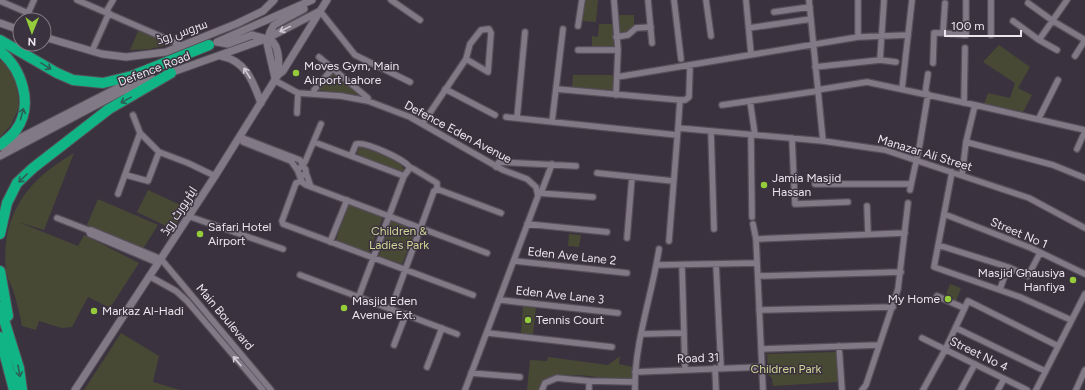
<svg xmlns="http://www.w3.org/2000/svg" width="1085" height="390" viewBox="0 0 1085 390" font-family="Figtree,Cairo,sans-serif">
  <rect width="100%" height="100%" fill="#3a323e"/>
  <path fill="#474934" d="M585 0H598L596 22 582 21Z
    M618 15H634V27L626 34H619Z
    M599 24H613L614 47H592V36L598 37Z
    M139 29 173 44 149 49 130 50Z
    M999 45 1030 67 1018 88 1032 95 1023 112 984 104 988 93 1010 98 1015 83 983 62Z
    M0 60 9 66 17 86 19 107 11 125 0 137Z
    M333 71 361 95 318 90Z
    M573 75H615L614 90 572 89Z
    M359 148C370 149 401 158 404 170L401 172 359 157 357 152Z
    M74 153 44 230 18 222 78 246 84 235 139 263 110 308 88 297 72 327 62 328 39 321 36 330 22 326C20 314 17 304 14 293 12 286 8 280 6 273 0 215 27 180 74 153Z
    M148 190 185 207 174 230 137 212Z
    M98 199 158 225 143 249 87 225Z
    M348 204 383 217 369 253 336 240Z
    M391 220 416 229 402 264 379 256Z
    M569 234 581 235 579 247 568 246Z
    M950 284 961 288 956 301 945 297Z
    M523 306 536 307 533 335 521 334Z
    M121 333 159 356 153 382 180 390H84Z
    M837 352 838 382 773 386 772 378 768 375 767 354Z
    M620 356 619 364 633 367 632 378 623 380C599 378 571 371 547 378L540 390H527L530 360 547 361 548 357 608 365Z"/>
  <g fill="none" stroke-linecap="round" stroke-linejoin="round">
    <g stroke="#564f59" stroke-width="8">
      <path id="street" d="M77 0 183 46
        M391 0 420 20
        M614 0 618 50 616 95
        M648 0 652 43
        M674 0 681 59
        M706 0 711 36
        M746 0 751 54
        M809 0 823 141
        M991 0V35
        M0 1 28 13
        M945 3 943 33 966 35V0
        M1028 3 1053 21 1085 40 1075 56
        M320 11 355 55 410 82
        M106 12 113 0
        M774 12 810 7
        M25 20 34 0
        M1013 21 1039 40 1067 0
        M578 26 582 0
        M749 28 811 19
        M616 37 628 35 636 28 651 27
        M858 37V0
        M1039 40 1057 50
        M578 50H618
        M92 51 109 13
        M319 57 368 98V101
        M880 60 896 62
        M933 63 934 33H943
        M815 67 880 60 884 0
        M617 77 858 37 908 35
        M274 80 298 93 341 96 368 101 410 117 503 170 527 179 536 187 538 196 465 390
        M445 89 495 115
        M556 89 680 100 678 128
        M902 89 912 0
        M817 90 867 82 975 105 966 142 962 175
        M314 94V90L333 68
        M925 94 928 74
        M680 100H685L689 97 690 65
        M750 101 755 135
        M964 103 965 48
        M722 105 818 91
        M975 105 1085 130
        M297 113 298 93
        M133 115 140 133 159 152 188 163 215 176
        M506 117 677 135
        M517 118 525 32
        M1039 118 1058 80
        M552 122 563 29
        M423 123 466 59 470 44 481 30 489 29 491 33 488 72 466 59
        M711 131 714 229
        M751 135 752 217
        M240 137 300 160 305 169
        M792 138 795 204 848 202
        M243 142 291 161 298 171
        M314 142 404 176
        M966 142 1053 165 1085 178
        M1077 149 1085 131
        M351 156 356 144C365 141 406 160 410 168H412L437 183V189L434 191 391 309
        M303 163 305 162 321 124
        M298 171a4 4 0 1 1 8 0a4 4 0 1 1-8 0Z
        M496 167 499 162 576 166
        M952 172 934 267 1020 297 1071 320
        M306 173 311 187
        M597 173 673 181
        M299 174 302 182 306 185 487 253
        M126 175 148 181 159 152
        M301 181 296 183 282 221 283 224 473 295
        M815 184H911
        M437 189 501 213
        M910 190 920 143 928 94
        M538 193 593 197
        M541 193 552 164
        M118 194 140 133
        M867 206 868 234
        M944 214 1031 248 1085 274
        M188 216 283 249
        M57 218 88 230H91L161 259 271 390
        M527 224 607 232
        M753 224 756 239 763 390
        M88 230 90 234 158 263
        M627 238 632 177
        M756 239 905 233
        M669 241 678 128 823 141 885 150 1029 198 1085 228
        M330 242 347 200
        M938 245 1008 267 1028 276 1040 253
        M515 261 627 273
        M716 264 721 368
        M657 265 757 263
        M682 265 685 369
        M300 275 457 334
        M149 276 176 291 187 301 263 390
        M758 276 901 272
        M1000 289 1008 267
        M359 296 404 176 410 168
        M937 296 964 308
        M500 300 618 313
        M759 310 893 307
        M956 328 1045 371
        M488 333 612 347
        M642 334 683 333
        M922 338 1027 390
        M394 345 406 314
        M839 346 842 390
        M761 349 879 345
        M427 367 442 328
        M715 368 716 390
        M635 372 762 367
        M471 373 520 377
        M542 390 545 383 557 378 589 381 635 382
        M589 390V381
        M635 390C634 343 652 296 659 249
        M862 390 866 385 898 289 908 203
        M923 390 945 350 968 301 1058 346
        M961 390 975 364
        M998 390 1004 379
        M1036 390 1085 294
        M1076 390 1085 370"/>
    </g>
    <g stroke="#564f59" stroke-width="9">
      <path id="secondary" d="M0 23 20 30
        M44 37 102 54 126 57 166 52 236 24 263 11 274 0
        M217 42 312 0
        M221 56C246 61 253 81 261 103
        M167 74 268 38 320 11
        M278 75 283 71 327 0
        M275 78 267 43 270 32 274 25 304 9
        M2 147 137 78
        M0 156 121 92 153 79
        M75 390 215 176 278 75C279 64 280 47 271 40L252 35 228 44 217 42"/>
    </g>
    <g stroke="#564f59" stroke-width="12">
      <path id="highway" d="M0 40 57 73 73 80 103 83 132 76 209 45
        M0 51C22 69 34 105 16 130 12 136 6 140 0 145
        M0 234 7 203 17 183 33 168 109 109 171 73
        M0 271 8 316
        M0 307 19 368 22 390
        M0 337 14 390"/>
    </g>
    <use href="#street" stroke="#827987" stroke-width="5.5"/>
    <use href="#secondary" stroke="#827987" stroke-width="7"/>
    <use href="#highway" stroke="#11b484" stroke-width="10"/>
  </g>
  <defs><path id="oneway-shaft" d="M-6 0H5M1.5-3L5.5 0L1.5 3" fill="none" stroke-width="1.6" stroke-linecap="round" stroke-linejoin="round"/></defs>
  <g stroke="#d1cbd4">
    <use href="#oneway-shaft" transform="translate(285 29) rotate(154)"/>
    <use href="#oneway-shaft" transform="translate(247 73) rotate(-122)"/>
    <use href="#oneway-shaft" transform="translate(237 361) rotate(-131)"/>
  </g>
  <g stroke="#2c6056">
    <use href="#oneway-shaft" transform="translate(46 66) rotate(32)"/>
    <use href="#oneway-shaft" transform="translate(126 100) rotate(151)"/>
    <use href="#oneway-shaft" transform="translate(22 114) rotate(-75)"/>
    <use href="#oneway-shaft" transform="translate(23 178) rotate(135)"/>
    <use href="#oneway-shaft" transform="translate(19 371) rotate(80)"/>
  </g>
  <g fill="#95cc3b" stroke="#3a323e" stroke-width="1.5">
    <circle cx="296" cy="73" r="4"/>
    <circle cx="764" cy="185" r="4"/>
    <circle cx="200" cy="234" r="4"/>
    <circle cx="1073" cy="280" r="4"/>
    <circle cx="948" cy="299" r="4"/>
    <circle cx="344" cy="308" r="4"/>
    <circle cx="94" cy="311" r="4"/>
    <circle cx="528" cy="320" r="4"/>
  </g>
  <g text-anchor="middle" stroke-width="3" stroke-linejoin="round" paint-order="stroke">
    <g font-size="12" fill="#ebe6ee" stroke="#3a323e">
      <text transform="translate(182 32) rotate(-19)" y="4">سروس روڈ</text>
      <text transform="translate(154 69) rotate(-21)" y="4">Defence Road</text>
      <text transform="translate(458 132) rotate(28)" y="4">Defence Eden Avenue</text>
      <text transform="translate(925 153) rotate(17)" y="4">Manazar Ali Street</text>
      <text transform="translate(179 211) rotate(-57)" y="4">ایئرپورٹ روڈ</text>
      <text transform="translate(1019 233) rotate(23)" y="4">Street No 1</text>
      <text transform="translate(572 256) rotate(6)" y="4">Eden Ave Lane 2</text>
      <text transform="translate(560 295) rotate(6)" y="4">Eden Ave Lane 3</text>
      <text transform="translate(225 317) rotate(50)" y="4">Main Boulevard</text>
      <text transform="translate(979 354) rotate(26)" y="4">Street No 4</text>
      <text transform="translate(698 358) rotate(-2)" y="4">Road 31</text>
    </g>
    <g font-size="12" fill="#ebe6ee" stroke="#3a323e" text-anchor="start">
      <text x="304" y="70">Moves Gym, Main<tspan x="304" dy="14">Airport Lahore</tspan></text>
      <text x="772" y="182">Jamia Masjid<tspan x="772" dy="14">Hassan</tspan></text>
      <text x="208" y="231">Safari Hotel<tspan x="208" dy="14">Airport</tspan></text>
      <text x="1065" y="277" text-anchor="end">Masjid Ghausiya<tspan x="1065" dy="14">Hanfiya</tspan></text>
      <text x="940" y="303" text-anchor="end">My Home</text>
      <text x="352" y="305">Masjid Eden<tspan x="352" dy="14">Avenue Ext.</tspan></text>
      <text x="102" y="315">Markaz Al-Hadi</text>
      <text x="536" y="324">Tennis Court</text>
    </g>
    <g font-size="12" fill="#d1d596" stroke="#3a323e">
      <text x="399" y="235">Children &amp;<tspan x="399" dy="14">Ladies Park</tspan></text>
      <text x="786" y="373">Children Park</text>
    </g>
  </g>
  <g transform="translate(32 32) rotate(181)"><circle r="19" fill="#3a323e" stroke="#817a84"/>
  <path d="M0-3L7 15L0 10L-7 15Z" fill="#95cc3b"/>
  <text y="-6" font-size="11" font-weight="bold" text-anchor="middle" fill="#ebe6ee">N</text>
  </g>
  <path d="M945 30v6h76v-6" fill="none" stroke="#ebe6ee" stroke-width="2"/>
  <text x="951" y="30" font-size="12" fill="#ebe6ee" stroke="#3a323e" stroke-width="3" paint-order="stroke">100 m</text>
</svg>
